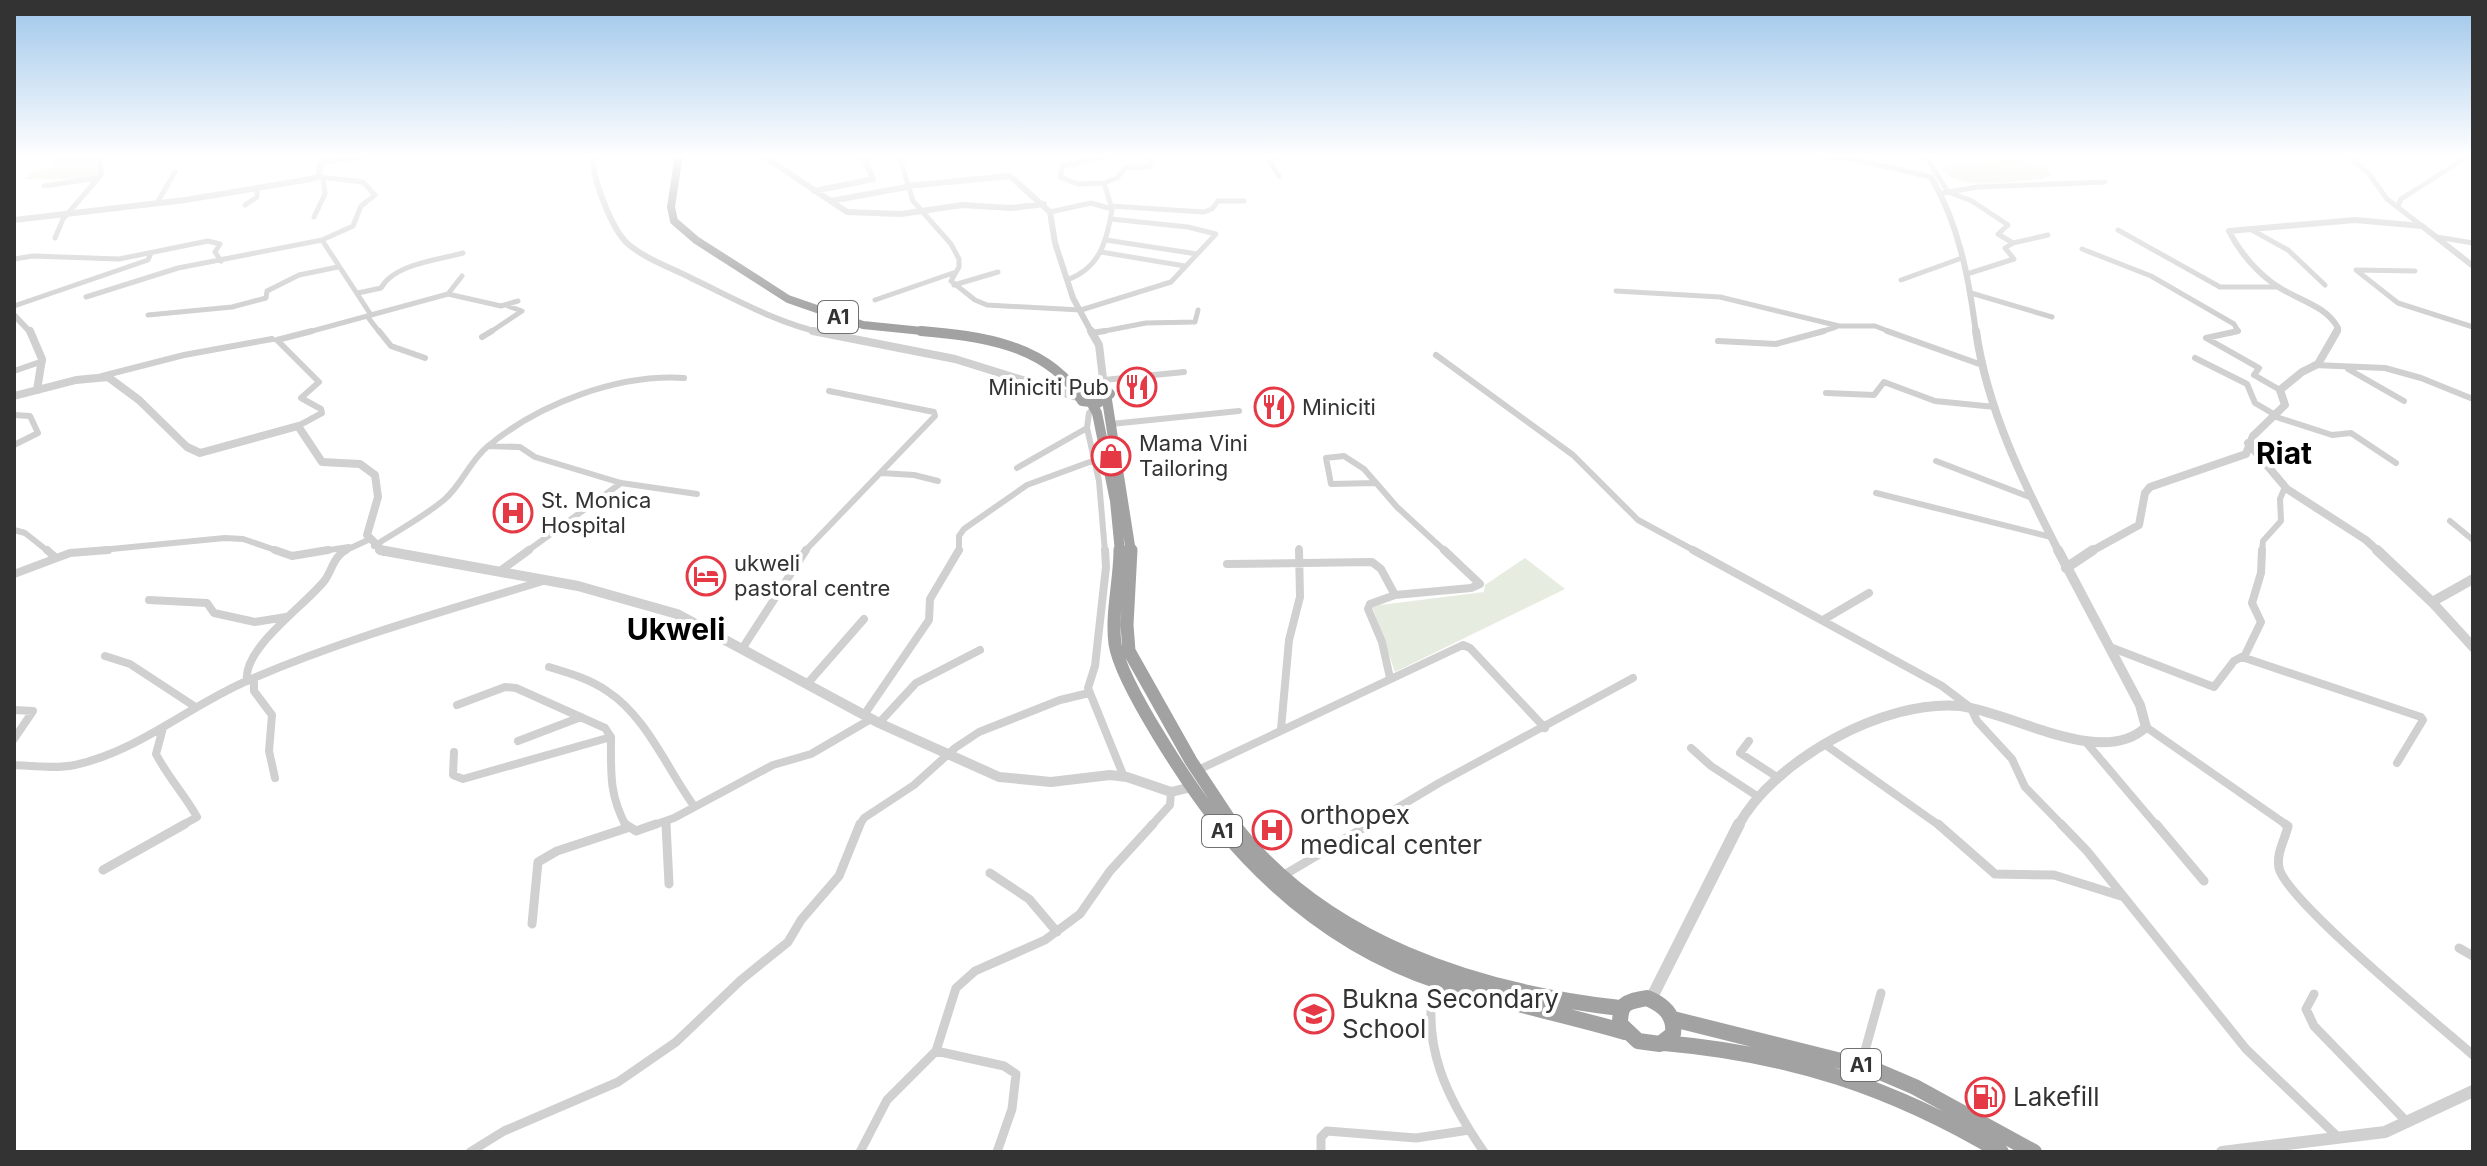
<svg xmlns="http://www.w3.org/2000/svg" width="2487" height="1166" viewBox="0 0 2487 1166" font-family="Inter,sans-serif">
  <rect width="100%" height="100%" fill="#fff"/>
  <path fill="#e6ecdf" d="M54 155H96L99 177C73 181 50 179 24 179L33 172 54 167Z
    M2016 160 2044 166 2052 175 2042 179C2012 180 1965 192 1942 171V164Z
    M1525 558 1565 589 1395 672 1372 606 1484 592 1485 585Z"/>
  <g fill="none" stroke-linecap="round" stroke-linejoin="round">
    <path stroke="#d0d0d0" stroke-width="5" d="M899 155 913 201 951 244 959 259V267L951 281 975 300 987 305 1081 310 1171 282 1216 234 1188 227 1111 219
      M1114 155 1063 166 1060 177 1078 184 1104 183 1111 206 1204 212 1212 209 1218 201H1244
      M1277 155 1270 162 1279 176
      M1688 155H1729
      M1803 155 1853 159 1931 177
      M1925 155 1948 192 1972 201 2008 225 1998 234 2013 243
      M2348 155 2370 175 2387 199 2422 226
      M318 177 363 182 375 195 361 206 353 226 322 240 371 315
      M1104 183 1117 178 1126 167H1149L1153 155
      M44 186 98 178
      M1942 193 1978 187 2105 182
      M157 203 175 172
      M245 205 257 197V187
      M2398 206 2401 199 2470 155
      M1050 212 1091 203 1112 209C1107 241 1100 268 1067 280
      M314 217 325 194 323 177
      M2250 229 2288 250 2325 285
      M2118 230 2220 287H2279
      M2437 237 2473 243
      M55 238 63 219 101 175 100 157
      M1106 240 1197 254
      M2082 249 2151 276 2234 324 2238 331 2231 333
      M1101 252 1185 266
      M14 259 33 256 119 259 208 241 220 244 215 252 221 261
      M2415 271 2356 270 2398 303 2473 327
      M1967 274 2014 259 2005 248 2013 243 2048 235
      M1901 280 1962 258
      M954 285 998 272
      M1616 291 1720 297 1839 326H1875L1893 333
      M358 293 381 288C394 264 438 260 463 253
      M1971 293 2052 317
      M448 294 501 306 518 301
      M86 297 178 268 322 240
      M875 300 953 273
      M14 306 148 260 151 253
      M148 315 232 307 266 298 267 291 299 275 338 267
      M367 316 380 333
      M305 333 448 294 462 276
      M489 333 522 311 508 306
      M1094 333 1146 323 1195 322 1198 310
      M1817 333 1836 327"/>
    <path stroke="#d0d0d0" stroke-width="6" d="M379 331 391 346 425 358
      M1887 331 1982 365
      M2238 331 2206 338 2259 368 2254 375 2280 390
      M1091 333 1105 331
      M482 337 492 331
      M1718 341 1776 344 1824 331
      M1436 355 1573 455 1638 520 1697 552
      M2195 358 2247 384 2255 403 2277 416
      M2314 365 2385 368 2421 378 2473 399
      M2348 369 2404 401
      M14 371 43 361
      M102 376 184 355 272 339
      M1104 380 1184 372
      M1826 393 1874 395 1884 382 1935 401 1995 407
      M1096 408 1089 413 1087 428 1099 481 1105 552
      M14 415 30 416 38 433 14 445
      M2276 417 2332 435 2351 433 2396 463
      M1111 424 1239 411
      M298 426 322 413 321 409 301 398 319 382 277 340 312 331
      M488 446 520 447 535 457 621 483 697 494
      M1936 461 2032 498
      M1017 468 1087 428
      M881 473 914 475 938 481
      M1375 483 1331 484 1326 458 1344 456 1364 469 1397 507 1446 552
      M1876 493 2051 537
      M2450 521 2473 540
      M14 530 25 533 49 552
      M374 546C397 531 424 517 445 499 462 484 470 461 487 447 538 404 617 374 684 378
      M1299 548V552
      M80 552 225 538 243 539 281 552
      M316 552 349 547
      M342 552 368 540
      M526 552 621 483
      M804 552 935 416 934 412 829 391
      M959 552V536L964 529 1027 485 1095 460
      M2262 552 2263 541 2281 521 2280 499 2285 487"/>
    <path stroke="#d0d0d0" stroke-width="8" d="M47 550 55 557
      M275 550 292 556 328 550
      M1105 550 1106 567 1095 666 1088 688 1124 777
      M1693 550 1942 686 1971 708 1977 721 2012 759 2025 787 2063 826
      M1227 564 1372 562 1381 569 1395 595
      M500 571 529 550
      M14 574 70 553 108 550
      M149 600 207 603 214 613 255 622 286 617
      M1823 620 1869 593
      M2110 647 2214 687 2234 661 2245 655 2261 622 2252 603 2261 573 2262 550
      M742 649 806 550
      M105 656 130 664 194 706
      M2242 657 2421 717 2423 720 2397 763
      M549 667C569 673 590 679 607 691 647 717 667 769 694 806
      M1390 678 1382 642 1368 609 1370 604 1395 595 1471 588 1480 584 1444 550
      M254 679V691L272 715 269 751 275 778
      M247 681C242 648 307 604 325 580 332 570 334 556 346 550
      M808 683 864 619
      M457 705 505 687 516 688 605 728 611 737
      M14 710 33 711 14 739
      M864 715 929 620 930 599 959 550
      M879 723 916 683 980 650
      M2146 727 2288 826
      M163 728 156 754C168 777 184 794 197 817L181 826
      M1281 729 1289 640 1300 597 1299 550
      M518 741 581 717
      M1749 741 1740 753 1777 777
      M2085 741 2157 826
      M1827 746 1940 826
      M1691 748 1711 766 1757 796
      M454 752 453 775 463 779 611 737C611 773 609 794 626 826
      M14 765C34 766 55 769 75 765 139 751 190 705 249 680 344 639 445 611 543 581
      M1198 770 1463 645 1470 648 1545 728
      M666 821V826
      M651 826 674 818 773 765 811 754 871 719
      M859 826 864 818 914 785 955 748 979 732 1060 700 1089 693
      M1151 826 1170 805 1171 792
      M1367 826 1439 783 1633 678"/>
    <path stroke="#d0d0d0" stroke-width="9" d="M625 824 636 831 656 824
      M666 824 669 884
      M1938 824 1995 874 2054 875 2121 896
      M2061 824 2087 851 2246 1049 2339 1138
      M2156 824 2204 881
      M2285 824 2288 826C2285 840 2276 853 2279 868 2286 900 2440 1026 2473 1055
      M103 870 185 824
      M990 873 1029 899 1057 932
      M1284 875 1370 824
      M532 924 538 862 557 851 627 828
      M2459 948 2473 956
      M1435 980C1420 1045 1448 1100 1484 1152
      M2314 994 2306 1009 2314 1026 2407 1122
      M936 1051 1004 1066 1016 1074 1012 1109 997 1152
      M1861 1065 1881 993
      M470 1152 504 1131 618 1082 676 1042 741 980 788 942 801 920 839 876 860 824
      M860 1152 887 1100 936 1051 956 988 975 971 1045 940 1080 914 1110 871 1153 824
      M1321 1152V1137L1327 1131 1416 1138 1469 1130"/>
    <path stroke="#d0d0d0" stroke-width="6" d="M593 155C591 176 612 230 628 244 647 260 672 268 693 279 735 299 777 323 823 333
      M762 155 847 212 901 214 962 205 1011 208 1044 204
      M1931 177C1959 224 1969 279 1976 333
      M907 186 1010 176 1050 212 1055 243 1073 298 1092 333
      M814 191 873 179 863 155
      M830 201 907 187
      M14 220 185 200 305 180 318 177 321 162 371 155
      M14 315 31 333
      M2335 333 2338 328C2326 306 2301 301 2280 288 2259 275 2240 253 2229 231L2355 220 2422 226 2473 266"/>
    <path stroke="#d0d0d0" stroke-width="8" d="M30 331 42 359 37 390
      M813 331 955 359 1077 397
      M1091 331 1099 345 1104 387
      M1976 331C1987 409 2023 482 2059 552
      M14 396 76 380 108 377 139 400 187 447 200 453 298 426 322 462 360 464 375 475 378 497 367 535 384 552
      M2248 443 2287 489 2366 540 2379 552
      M2090 552 2139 525 2145 493 2150 487 2246 454 2253 436 2285 405 2280 390 2302 372 2318 364 2337 331"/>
    <path stroke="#d0d0d0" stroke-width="10" d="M380 550 578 586 677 614 879 723 999 777 1051 782 1110 775 1127 777 1171 792 1192 787
      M2377 550 2432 602 2473 647
      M2066 568 2093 550
      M2432 602 2473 579
      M1738 826C1774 760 1884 699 1960 706 2012 712 2102 769 2146 727L2140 705 2058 550"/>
    <path stroke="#d0d0d0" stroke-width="12" d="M1651 999 1739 824
      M2222 1152 2385 1132 2473 1091"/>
    <path stroke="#a2a2a2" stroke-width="8" d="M679 155 671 207 674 221 696 240 788 299 863 325 942 333"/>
    <path stroke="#a2a2a2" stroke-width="10" d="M921 331C980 336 1049 344 1082 401L1098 403 1110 394C1101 383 1089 385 1078 393
      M1107 400 1131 552
      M1092 404 1097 413 1115 501 1120 552"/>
    <path stroke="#a2a2a2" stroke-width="13" d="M1120 550C1120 581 1111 613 1115 644 1121 684 1193 792 1221 826
      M1131 550 1127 625 1129 651 1191 761 1234 826"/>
    <path stroke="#a2a2a2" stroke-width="16" d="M1219 824C1278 896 1352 953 1441 982 1501 1002 1564 1014 1625 1032
      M1232 824C1323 943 1477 992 1620 1008
      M1647 998C1664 1005 1675 1015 1673 1034L1660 1044 1638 1041 1620 1024C1620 1002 1627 1002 1647 998Z
      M1673 1019 1873 1069 1915 1087 2034 1152
      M1664 1043C1790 1054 1892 1087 2001 1152"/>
  </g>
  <linearGradient id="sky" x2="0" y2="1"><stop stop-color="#9ec6ea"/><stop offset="0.49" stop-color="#fff"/><stop offset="1" stop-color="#fff" stop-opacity="0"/></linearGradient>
  <rect width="2487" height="318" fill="url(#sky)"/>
  <defs>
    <g id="restaurant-ring" transform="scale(2)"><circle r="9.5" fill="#fff" stroke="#e63946" stroke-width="1.5"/><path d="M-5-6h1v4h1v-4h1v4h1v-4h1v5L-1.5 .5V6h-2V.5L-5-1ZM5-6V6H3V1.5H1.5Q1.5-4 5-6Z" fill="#e63946"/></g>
    <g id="shop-ring" transform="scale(2)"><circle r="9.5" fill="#fff" stroke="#e63946" stroke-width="1.5"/><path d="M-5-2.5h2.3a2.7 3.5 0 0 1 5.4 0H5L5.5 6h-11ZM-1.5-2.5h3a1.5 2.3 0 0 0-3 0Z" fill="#e63946"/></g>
    <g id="hospital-ring" transform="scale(2)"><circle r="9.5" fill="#fff" stroke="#e63946" stroke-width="1.5"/><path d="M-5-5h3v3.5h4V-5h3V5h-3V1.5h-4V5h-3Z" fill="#e63946"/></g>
    <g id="hotel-ring" transform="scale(2)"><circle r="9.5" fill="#fff" stroke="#e63946" stroke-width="1.5"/><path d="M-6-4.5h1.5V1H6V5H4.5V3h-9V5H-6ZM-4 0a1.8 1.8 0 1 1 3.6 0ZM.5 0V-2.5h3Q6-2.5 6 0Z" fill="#e63946"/></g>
    <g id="school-ring" transform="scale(2)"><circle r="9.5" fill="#fff" stroke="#e63946" stroke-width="1.5"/><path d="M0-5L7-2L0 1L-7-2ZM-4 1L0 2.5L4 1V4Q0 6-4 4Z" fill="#e63946"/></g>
    <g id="fuel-ring" transform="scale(2)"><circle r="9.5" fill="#fff" stroke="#e63946" stroke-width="1.5"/><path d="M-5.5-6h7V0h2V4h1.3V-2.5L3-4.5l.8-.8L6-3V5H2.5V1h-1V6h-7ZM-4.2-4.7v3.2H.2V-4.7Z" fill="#e63946"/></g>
  </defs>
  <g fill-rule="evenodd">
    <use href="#restaurant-ring" x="1137" y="387"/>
    <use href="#restaurant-ring" x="1274" y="407"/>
    <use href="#shop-ring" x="1111" y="456"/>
    <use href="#hospital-ring" x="513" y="513"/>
    <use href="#hotel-ring" x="706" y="576"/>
    <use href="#hospital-ring" x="1272" y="830"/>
    <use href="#school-ring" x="1314" y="1014"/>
    <use href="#fuel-ring" x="1985" y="1097"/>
  </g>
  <g text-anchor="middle" stroke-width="8" stroke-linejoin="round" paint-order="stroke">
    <g fill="#fff" stroke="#707070" stroke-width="2">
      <rect x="818" y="301" width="40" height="32" rx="6"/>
      <rect x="1202" y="815" width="40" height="32" rx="6"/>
      <rect x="1841" y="1049" width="40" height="32" rx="6"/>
    </g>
    <g font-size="20" font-weight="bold" fill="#333">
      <text x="838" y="324">A1</text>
      <text x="1222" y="838">A1</text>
      <text x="1861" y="1072">A1</text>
    </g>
    <g font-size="22" fill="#333" stroke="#fff" text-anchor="start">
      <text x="1109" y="395" text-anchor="end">Miniciti Pub</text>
      <text x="1302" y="415">Miniciti</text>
      <text x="1139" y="451">Mama Vini<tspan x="1139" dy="25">Tailoring</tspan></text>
      <text x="541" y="508">St. Monica<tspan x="541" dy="25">Hospital</tspan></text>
      <text x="734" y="571">ukweli<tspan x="734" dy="25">pastoral centre</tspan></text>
    </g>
    <g font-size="26" fill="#333" stroke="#fff" text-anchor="start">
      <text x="1300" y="824">orthopex<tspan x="1300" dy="30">medical center</tspan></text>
      <text x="1342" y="1008">Bukna Secondary<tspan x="1342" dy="30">School</tspan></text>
      <text x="2013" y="1106">Lakefill</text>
    </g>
    <g font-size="30" font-weight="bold" fill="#000" stroke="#fff">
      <text x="2284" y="464">Riat</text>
      <text x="676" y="640">Ukweli</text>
    </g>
  </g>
  <rect width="2487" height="1166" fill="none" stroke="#333333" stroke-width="32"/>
</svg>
